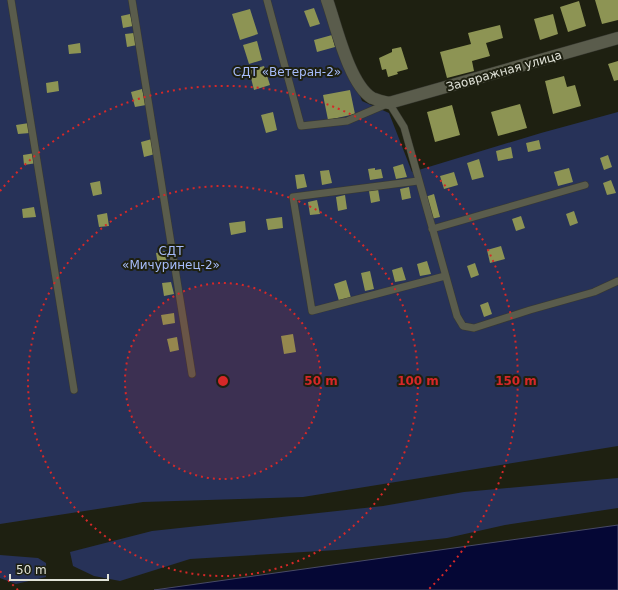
<svg xmlns="http://www.w3.org/2000/svg" width="618" height="590" viewBox="0 0 618 590" font-family="'DejaVu Sans',sans-serif">
  <rect width="100%" height="100%" fill="#1e2011"/>
  <path fill="#273258" d="M0 0H325L362 101 389 113 412 172 541 133 618 112V446L303 497 143 502 0 524Z
    M618 478V508L505 525 447 538 337 550 190 559 120 581 94 576 73 566 70 552 152 531 383 506 464 492Z
    M0 555 38 558 46 563V577L16 584 0 578Z"/>
  <path fill="#050735" stroke="#474966" d="M618 525V590H154Z"/>
  <path fill="#8d9454" d="M595 0H618V20L602 24Z
    M579 1 586 26 568 32 560 7Z
    M314 8 320 24 310 27 304 11Z
    M250 9 258 34 240 40 232 14Z
    M130 14 133 26 123 28 121 16Z
    M553 14 558 34 540 40 534 19Z
    M500 25 503 38 486 43 490 56 472 61 474 71 447 78 440 52 471 44 468 33Z
    M134 33 137 45 127 47 125 34Z
    M332 35 335 47 317 52 314 40Z
    M257 41 262 60 249 64 243 45Z
    M80 43 81 53 69 54 68 45Z
    M401 47 408 69 397 72 398 74 388 77 386 69 382 70 379 58 392 52V49Z
    M618 61V80L614 81 608 64Z
    M264 66 270 85 254 90 249 70Z
    M564 76 567 87 575 85 581 106 553 114 545 81Z
    M58 81 59 91 47 93 46 83Z
    M142 89 146 105 135 107 131 92Z
    M350 90 355 114 328 120 323 95Z
    M520 104 527 128 498 136 491 112Z
    M452 105 460 135 435 142 427 112Z
    M273 112 277 130 266 133 261 115Z
    M29 123 30 133 18 134 16 125Z
    M152 139 155 154 144 157 141 142Z
    M539 140 541 149 528 152 526 143Z
    M511 147 513 158 498 161 496 151Z
    M35 153 37 163 24 165 23 155Z
    M608 155 612 167 604 170 600 158Z
    M479 159 484 177 472 180 467 163Z
    M403 164 407 177 396 179 393 167Z
    M375 168V170L381 169 383 178 370 180 368 169Z
    M569 168 573 182 558 186 554 172Z
    M329 170 332 183 322 185 320 171Z
    M454 172 458 185 444 189 440 176Z
    M304 174 307 187 297 189 295 175Z
    M611 180 616 193 607 195 603 183Z
    M100 181 102 194 93 196 90 183Z
    M409 187 411 198 402 200 400 189Z
    M378 189 380 201 371 203 369 191Z
    M434 194 440 217 431 219 425 197Z
    M345 195 347 209 338 211 336 197Z
    M317 200 320 214 310 215 308 202Z
    M34 207 36 217 23 218 22 209Z
    M574 211 578 223 570 226 566 214Z
    M107 213 109 226 99 227 97 215Z
    M521 216 525 228 516 231 512 219Z
    M282 217 283 228 268 230 266 219Z
    M245 221 246 232 231 235 229 223Z
    M501 246 505 259 490 263 487 250Z
    M165 251 167 264 158 265 156 253Z
    M427 261 431 274 420 276 417 264Z
    M475 263 479 275 471 278 467 266Z
    M402 267 406 280 395 282 392 270Z
    M370 271 374 289 365 291 361 273Z
    M346 280 351 298 339 301 334 284Z
    M171 282 174 294 164 296 162 283Z
    M488 302 492 314 484 317 480 305Z
    M174 313 175 323 163 325 161 315Z
    M293 334 296 352 284 354 281 336Z
    M177 337 179 350 170 352 167 339Z"/>
  <g fill="none" stroke-linecap="round" stroke-linejoin="round">
    <g stroke="#383931" stroke-width="8">
      <path id="lane" d="M11 0 74 390
        M132 0 192 374
        M267 0 301 126 347 121 389 103 404 127 457 316 463 326 474 328 530 310 594 292 618 281
        M418 181 293 197 312 311 445 276
        M432 229 585 185"/>
    </g>
    <g stroke="#383931" stroke-width="13">
      <path id="street" d="M327 0C336 25 349 84 372 98 377 100 384 102 389 103L618 38"/>
    </g>
    <use href="#lane" stroke="#5a5c4c" stroke-width="7"/>
    <use href="#street" stroke="#5a5c4c" stroke-width="12"/>
  </g>
  <circle cx="223" cy="381" r="98" fill="#d62828" fill-opacity=".12"/>
  <g fill="none" stroke="#d62828" stroke-width="2" stroke-dasharray="2 4">
    <circle cx="223" cy="381" r="98"/>
    <circle cx="223" cy="381" r="195"/>
    <path d="M18 590A293 293 0 0 1 0 571M0 191A293 293 0 1 1 428 590"/>
  </g>
  <g text-anchor="middle" stroke-width="4" stroke-linejoin="round" paint-order="stroke">
    <g font-size="12" fill="#e1e3d9" stroke="#1e2011">
      <text transform="translate(504 71) rotate(-16)" y="4">Заовражная улица</text>
    </g>
    <g font-size="12" fill="#a7bcfb" stroke="#1e2011">
      <text x="287" y="76">СДТ «Ветеран-2»</text>
      <text x="171" y="255">СДТ<tspan x="171" dy="14">«Мичуринец-2»</tspan></text>
    </g>
  </g>
  <circle cx="223" cy="381" r="6" fill="#d62828" stroke="#1e2011" stroke-width="2"/>
  <g font-size="12" text-anchor="middle" font-weight="bold" fill="#d62828" stroke="#1e2011" stroke-width="4" stroke-linejoin="round" paint-order="stroke">
    <text x="321" y="385">50 m</text>
    <text x="418" y="385">100 m</text>
    <text x="516" y="385">150 m</text>
  </g>
  <path d="M10 574v6h98v-6" fill="none" stroke="#e1e3d9" stroke-width="2"/>
  <text x="16" y="574" font-size="12" fill="#e1e3d9" stroke="#1e2011" stroke-width="3" paint-order="stroke">50 m</text>
</svg>
